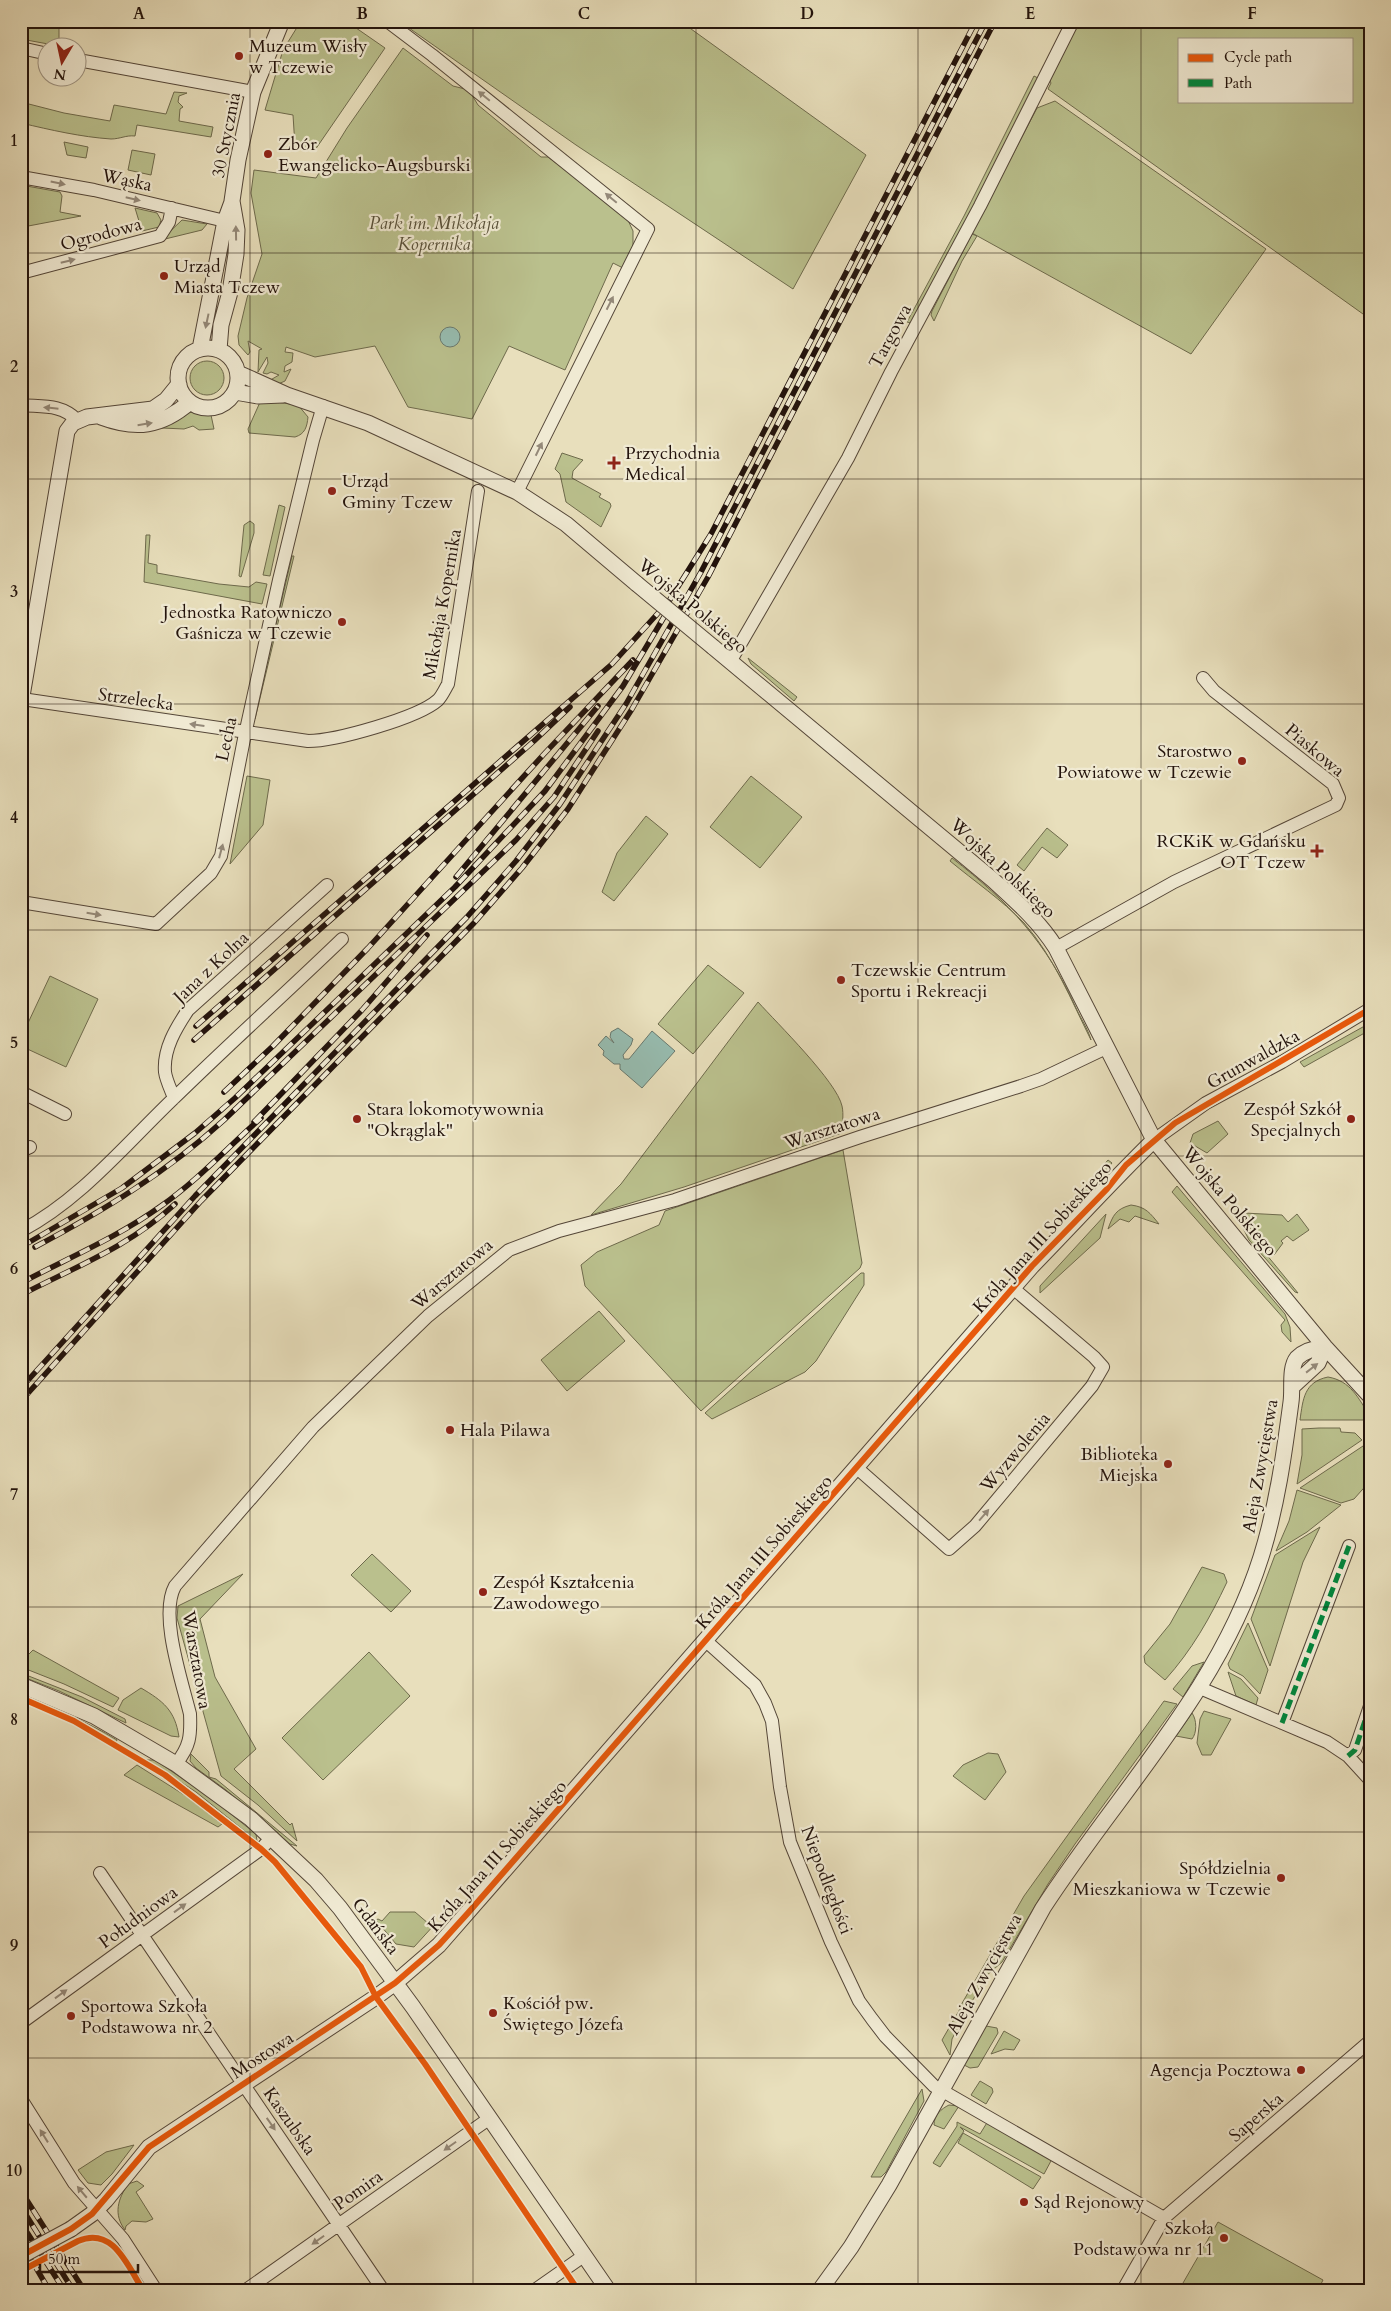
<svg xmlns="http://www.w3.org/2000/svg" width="1391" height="2311" viewBox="0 0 1391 2311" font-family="Cardo,serif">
  <rect width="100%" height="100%" fill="#e8dfbc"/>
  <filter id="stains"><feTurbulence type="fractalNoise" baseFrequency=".004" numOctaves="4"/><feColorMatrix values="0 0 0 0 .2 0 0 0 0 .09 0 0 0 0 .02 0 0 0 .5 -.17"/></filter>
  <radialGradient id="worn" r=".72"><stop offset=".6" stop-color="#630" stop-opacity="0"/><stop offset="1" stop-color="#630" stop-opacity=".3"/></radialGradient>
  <path fill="#bac08d" stroke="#6e6a4c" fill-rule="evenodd" d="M21 21H59V46L21 39Z
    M301 21H346L385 48 315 150 295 146 293 115 265 110 283 50Z
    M399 21H680L866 155 793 289 576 145Z
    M1079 21H1370V319L1048 89 1051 83 1049 79ZM1180 39H1352V101H1180Z
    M403 48 453 86 469 90 478 105 541 157H548L626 216 633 231V246L623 268 613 263 565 370 509 346 472 419 408 407 375 346 315 357 286 347 285 352 293 353 292 362 285 366 284 372 291 369 285 381 276 385 267 382 279 375 271 372 267 374 263 373 268 363 267 357 258 372 259 350 262 349 248 341 250 352 248 355 239 345 238 336 247 298 262 254 251 193 254 170 316 178 347 128Z
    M1034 76 1038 78 958 236 911 323 907 322 964 216Z
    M174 92 187 93 179 96 178 102 183 107 180 109 179 121 213 127 211 137 137 125 135 136C126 135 120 139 111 139 81 137 51 130 21 123V102L64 113 110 121 114 105 166 114Z
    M1055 101 1266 249 1191 354 972 233 1037 108Z
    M64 142 88 147 86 158 67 155Z
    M132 150 155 154 151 175 128 170Z
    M21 185 60 192 62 196 60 212 81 216 23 227 21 217Z
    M135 208 157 213 161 220 159 227 142 231Z
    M182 220 207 224 202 230 161 240Z
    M972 234 977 236 962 261 934 321 931 315 932 311Z
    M190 378a17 17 0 1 1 34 0a17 17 0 1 1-34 0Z
    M261 400 298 405 308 417C307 427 305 434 295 437L249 433 248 429Z
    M193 412 211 415 214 429 199 430 193 426 184 429 162 428 185 413Z
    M562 453 583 460 573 471 572 478 601 494 599 497 610 503 611 506 601 527 566 502 560 474 555 469Z
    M279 505 285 507 270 576 263 575Z
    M250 521 254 524V533L241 577 239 576 244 525Z
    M146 535H150L148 563 157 565V573L219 584 249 587 256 582 267 584 262 604 144 582Z
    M292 556H294L255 719H254Z
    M748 658 797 697 794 701 751 664Z
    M247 776 270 780 263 825 230 864Z
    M751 776 802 817 760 868 710 827Z
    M646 816 668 834 614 901 602 892 617 853Z
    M1047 828 1068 845 1057 858 1042 847 1024 871 1017 865Z
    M952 858C1009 902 1047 943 1076 1008 1081 1019 1088 1029 1091 1040 1071 1000 1054 957 1024 923 1002 900 974 881 950 861Z
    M708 965 744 993 693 1054 658 1024Z
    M50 976 98 999 66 1067 21 1046V1038Z
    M758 1002C777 1023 837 1082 842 1106 844 1114 842 1125 842 1133L684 1187 591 1215 621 1184Z
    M1370 1023V1030L1361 1035 1304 1067 1300 1062Z
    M1218 1121 1228 1134 1207 1153 1190 1143 1193 1134Z
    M843 1150 862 1263 860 1268 701 1411 585 1286 581 1265 597 1252 659 1225 665 1211Z
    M1108 1160 1112 1163 1069 1212 1066 1209Z
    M1177 1186 1285 1314 1290 1327 1291 1342 1282 1332 1281 1325 1285 1320 1172 1192Z
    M1131 1205C1146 1207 1150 1213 1159 1224L1135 1216 1129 1222 1120 1219 1108 1229C1113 1215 1116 1209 1131 1205Z
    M1244 1213 1282 1215 1288 1222 1297 1214 1309 1230 1293 1241 1287 1236 1281 1241 1283 1243 1274 1255C1266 1246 1242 1224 1244 1213Z
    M1106 1214 1100 1238 1040 1293V1286Z
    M1242 1226H1243L1298 1293 1295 1292 1249 1240Z
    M861 1273H864V1285L816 1361 805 1372 712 1419 705 1413Z
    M599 1311 625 1341 567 1391 541 1360Z
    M1328 1377C1351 1381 1358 1398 1370 1416V1420H1300C1303 1399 1304 1382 1328 1377Z
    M1319 1428H1340L1341 1432 1355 1433 1362 1440 1297 1484 1302 1455V1429Z
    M1366 1444 1370 1448V1481L1354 1499 1341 1503 1300 1488Z
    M1297 1490 1341 1505 1307 1532 1276 1551 1289 1521Z
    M1320 1527 1303 1562 1270 1666 1251 1619 1275 1555Z
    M372 1554 411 1591 391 1612 351 1575Z
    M1202 1567 1224 1574 1227 1582C1210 1618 1192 1650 1165 1680L1145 1663 1144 1656 1170 1624Z
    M243 1574 200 1619 215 1677 256 1749 234 1769 290 1825 292 1823 297 1841 258 1805 221 1776 177 1618 178 1606Z
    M1248 1623 1268 1670 1260 1694 1243 1676 1230 1669 1228 1664Z
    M33 1650 119 1698 113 1707 64 1684 21 1667V1662Z
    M369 1652 410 1696 323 1780 282 1738Z
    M1204 1662 1183 1697 1173 1689 1192 1666Z
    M1228 1672 1241 1679 1258 1698 1256 1705 1236 1696Z
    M21 1673 82 1697 125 1719 126 1723 59 1691 21 1676Z
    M141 1688C163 1701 175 1710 179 1737L171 1736 118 1710 123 1700Z
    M21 1694C54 1708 86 1721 117 1740L116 1742 91 1728 26 1699Z
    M1164 1701 1177 1704 1075 1844 1048 1884 1002 1962 986 1976 968 2009 961 2005 1024 1896Z
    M1204 1711 1231 1719 1211 1755H1202L1197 1743 1200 1719Z
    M1192 1713C1197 1720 1197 1733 1192 1739L1176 1736Z
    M988 1753 998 1754 1006 1772 985 1800 953 1776 963 1765Z
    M191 1754 209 1772V1777L216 1779 297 1846 290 1844 226 1790 196 1768 190 1761Z
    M147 1760H155L208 1796 256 1834 257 1841 196 1792Z
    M137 1765 186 1796 222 1824 218 1827 124 1775Z
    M390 1912H415L429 1924 432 1921 435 1924 414 1947 396 1944 376 1920 378 1919 382 1921Z
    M960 2009 966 2012 952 2039 950 2055 942 2040Z
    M986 2026 997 2028 998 2033 978 2067 970 2068 964 2065Z
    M1004 2031 1020 2040 1014 2050 1005 2049 991 2054Z
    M980 2081 992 2088 993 2092 986 2104 971 2095Z
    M922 2089 924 2101 886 2172 881 2177H871Z
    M949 2105 959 2106 944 2129 934 2125C934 2115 941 2109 949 2105Z
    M988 2121 1052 2159 1044 2174 960 2127 964 2131 940 2167 933 2163 957 2126V2122L980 2134Z
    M963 2133 1041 2177 1033 2189 958 2143Z
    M134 2145 112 2174 101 2185 88 2183 78 2170 106 2152Z
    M137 2181 144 2186 136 2192 153 2219 146 2222 132 2221 126 2226 125 2230C113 2214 118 2199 128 2184Z
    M1218 2222 1323 2280 1318 2290H1179Z"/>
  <path fill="#97bdb1" stroke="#69796f" d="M440 337a10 10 0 1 1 20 0a10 10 0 1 1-20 0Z
    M618 1028 633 1039 631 1045 623 1055 624 1059H629L652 1031 675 1051 642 1088 620 1069V1064H614L603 1055 604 1051 598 1045 606 1036 614 1043 610 1037 611 1032Z"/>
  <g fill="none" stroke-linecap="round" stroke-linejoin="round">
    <g stroke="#544638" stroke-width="14">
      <path id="minor" d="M387 21 432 55 648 229 517 492
        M21 48 48 54
        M78 60 253 92
        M21 177 94 190 225 221
        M21 273 160 236 169 222 172 208
        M21 405C43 407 61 404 77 420
        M730 662 848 458 891 372 980 206 1073 21
        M22 699 308 741C335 741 418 718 438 700 442 696 445 689 448 684L478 491
        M21 902 156 924 211 873 221 856 244 739 279 580 313 440 323 406
        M1056 948 1174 882 1336 805 1339 798 1333 784 1214 691 1203 678
        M21 1092 65 1114
        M174 1098C171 1090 166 1080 165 1072 163 1049 176 1028 188 1010L327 885
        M1154 1140 1206 1103 1282 1062 1370 1009
        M21 1151 30 1147
        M21 1231C80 1200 125 1145 173 1099 228 1045 286 993 342 939
        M857 1468 949 1549 975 1526 1092 1386 1103 1367 1094 1357 1014 1289
        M706 1641 755 1685 765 1703 772 1721 780 1787 790 1842 831 1942 859 2001 872 2019 885 2036 934 2086 1164 2218
        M1200 1688 1327 1742 1348 1756 1370 1780
        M1282 1723 1349 1546
        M1348 1756 1355 1750 1370 1706
        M176 1764C190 1746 191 1736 190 1714 182 1681 159 1615 175 1586L313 1427 428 1316 509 1250 559 1231 675 1200 860 1137 1021 1086 1041 1079 1106 1048
        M100 1873 383 2290
        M21 2023 261 1849 272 1837
        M21 2099 74 2183 123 2239 156 2290
        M246 2290 490 2118
        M535 2290 585 2255
        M1123 2290 1164 2218 1370 2041"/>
    </g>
    <g stroke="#544638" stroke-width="17">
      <path id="tertiary" d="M178 378a30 30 0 1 1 60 0a30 30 0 1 1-60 0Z
        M200 349 225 221 232 202
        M219 350 221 325 230 292 236 254 237 230 232 201 238 160 253 92 282 21
        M238 373 287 395 368 423 517 492 566 524 637 584
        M235 392 258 396 283 395
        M101 417C136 430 161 427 190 402
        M713 647 993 880C1016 901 1039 921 1056 948L1154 1140 1325 1347 1370 1396
        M21 702 67 431 73 423 87 417 153 409 166 400 179 384
        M1293 1386 1318 1363 1325 1347
        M21 1685 94 1716 176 1764 251 1819 316 1880 340 1908 413 2007 608 2290
        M71 2229 92 2214 106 2200 149 2147 376 1997 395 1983 439 1945 1032 1266C1073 1224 1112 1181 1154 1140
        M820 2290 851 2247 889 2185 1043 1908C1118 1792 1219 1691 1261 1557 1277 1506 1284 1455 1291 1402 1293 1389 1289 1368 1297 1358 1305 1350 1315 1348 1325 1347"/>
    </g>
    <use href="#minor" stroke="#f0ead3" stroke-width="12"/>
    <use href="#tertiary" stroke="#f0ead3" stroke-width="15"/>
    <g stroke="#23130c" stroke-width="5.5">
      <path id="rail" d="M456 877 598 706
        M196 1026 612 664 669 601 711 534 976 21
        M194 1040 534 741 570 707
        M224 1092 273 1046 368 948 544 754 633 660
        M254 1122 362 1010 427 935
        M21 1247 122 1188 195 1133 235 1098 455 887 545 791 623 686 667 612
        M35 1247C103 1211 167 1172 224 1120L516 840 554 797 598 731
        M21 1283C68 1258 118 1237 161 1206 198 1180 227 1148 261 1118
        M21 1295C75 1267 130 1246 175 1204
        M21 1388 195 1196 467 917 516 861 560 804 626 704 701 572 986 21
        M21 1401 201 1201 474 923 522 868 568 809 632 709 708 577 995 21
        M21 2191 84 2290
        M21 2207 73 2290
        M21 2223 64 2290
        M21 2242 49 2290"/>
    </g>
    <use href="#rail" stroke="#f0ead3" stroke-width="4" stroke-dasharray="11" stroke-linecap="butt"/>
    <g stroke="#544638" stroke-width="17" stroke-linecap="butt">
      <path id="tertiary-bridge" d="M637 584 713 647
        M21 2256 71 2229"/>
    </g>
    <use href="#tertiary-bridge" stroke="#f0ead3" stroke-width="15"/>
    <path stroke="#00873e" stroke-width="5" stroke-dasharray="10 5" stroke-linecap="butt" d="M1282 1723 1349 1546
      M1348 1756 1355 1750 1370 1706"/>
    <g stroke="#f0ead3" stroke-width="9">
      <path id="cycleway" d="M21 1698 74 1721 165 1775 261 1849 275 1862 361 1967 376 1997 425 2064 578 2290
        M21 2256 71 2229 92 2214 149 2147 395 1983 439 1945 468 1913 1032 1266 1107 1189 1126 1165 1175 1123 1370 1009
        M21 2271 78 2241C113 2226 127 2265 143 2290"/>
    </g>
    <use href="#cycleway" stroke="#e8590c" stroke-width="6"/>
  </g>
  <defs><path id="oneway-solid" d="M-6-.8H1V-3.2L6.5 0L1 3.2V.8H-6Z" transform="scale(1.25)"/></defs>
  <g fill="#948979">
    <use href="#oneway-solid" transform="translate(484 96) rotate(-141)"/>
    <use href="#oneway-solid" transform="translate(58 183) rotate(12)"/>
    <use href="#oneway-solid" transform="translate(611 198) rotate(-140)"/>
    <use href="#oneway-solid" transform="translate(133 199) rotate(13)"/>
    <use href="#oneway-solid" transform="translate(236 233) rotate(-91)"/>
    <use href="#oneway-solid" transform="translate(68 261) rotate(-14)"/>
    <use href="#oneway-solid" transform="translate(610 303) rotate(-63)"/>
    <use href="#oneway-solid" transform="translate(207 321) rotate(102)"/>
    <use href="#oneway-solid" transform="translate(51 408) rotate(-174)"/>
    <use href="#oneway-solid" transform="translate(145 424) rotate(-9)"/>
    <use href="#oneway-solid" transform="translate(539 449) rotate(-64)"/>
    <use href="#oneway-solid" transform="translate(197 725) rotate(-172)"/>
    <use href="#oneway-solid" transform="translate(221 851) rotate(-75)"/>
    <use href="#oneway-solid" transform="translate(94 914) rotate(9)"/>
    <use href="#oneway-solid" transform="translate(1312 1368) rotate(-38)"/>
    <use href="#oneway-solid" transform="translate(984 1515) rotate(-49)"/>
    <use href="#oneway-solid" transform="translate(180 1908) rotate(-36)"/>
    <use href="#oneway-solid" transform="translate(61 1994) rotate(-36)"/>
    <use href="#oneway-solid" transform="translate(271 2124) rotate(55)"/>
    <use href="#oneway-solid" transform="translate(44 2136) rotate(-122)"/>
    <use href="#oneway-solid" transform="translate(450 2146) rotate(145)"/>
    <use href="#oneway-solid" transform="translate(82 2192) rotate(-130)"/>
    <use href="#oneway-solid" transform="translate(318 2240) rotate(145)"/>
  </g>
  <path fill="none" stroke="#23130c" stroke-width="1" stroke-opacity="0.55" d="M250 21V2290M473 21V2290M696 21V2290M918 21V2290M1141 21V2290M21 253H1370M21 479H1370M21 704H1370M21 930H1370M21 1156H1370M21 1381H1370M21 1607H1370M21 1832H1370M21 2058H1370"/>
  <g fill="#8f2418" stroke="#f0ead3" stroke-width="2">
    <circle cx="239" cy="56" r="5"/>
    <circle cx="268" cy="154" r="5"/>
    <circle cx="164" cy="276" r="5"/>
    <path d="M611.5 455.5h5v5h5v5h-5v5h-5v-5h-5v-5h5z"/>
    <circle cx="332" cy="491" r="5"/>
    <circle cx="342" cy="622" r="5"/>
    <circle cx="1242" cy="761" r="5"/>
    <path d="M1314.5 843.5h5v5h5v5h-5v5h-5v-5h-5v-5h5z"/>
    <circle cx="841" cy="980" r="5"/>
    <circle cx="357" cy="1119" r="5"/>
    <circle cx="1351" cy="1119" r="5"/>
    <circle cx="450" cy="1430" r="5"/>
    <circle cx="1168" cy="1464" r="5"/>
    <circle cx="483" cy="1592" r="5"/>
    <circle cx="1281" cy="1878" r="5"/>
    <circle cx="493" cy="2013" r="5"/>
    <circle cx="71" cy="2016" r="5"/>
    <circle cx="1301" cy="2070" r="5"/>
    <circle cx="1024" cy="2202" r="5"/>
    <circle cx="1224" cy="2238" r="5"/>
  </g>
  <g text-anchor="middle" stroke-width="4.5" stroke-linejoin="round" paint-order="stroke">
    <g font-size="18" fill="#23130c" stroke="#f0ead3" text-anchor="start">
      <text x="249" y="52">Muzeum Wisły<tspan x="249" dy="21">w Tczewie</tspan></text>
      <text x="278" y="150">Zbór<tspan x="278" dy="21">Ewangelicko-Augsburski</tspan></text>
      <text x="174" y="272">Urząd<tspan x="174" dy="21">Miasta Tczew</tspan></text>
      <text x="625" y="459">Przychodnia<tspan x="625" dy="21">Medical</tspan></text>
      <text x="342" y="487">Urząd<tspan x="342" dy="21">Gminy Tczew</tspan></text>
      <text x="332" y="618" text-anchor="end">Jednostka Ratowniczo<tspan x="332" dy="21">Gaśnicza w Tczewie</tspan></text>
      <text x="1232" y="757" text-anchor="end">Starostwo<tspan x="1232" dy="21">Powiatowe w Tczewie</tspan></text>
      <text x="1306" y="847" text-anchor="end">RCKiK w Gdańsku<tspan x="1306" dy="21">OT Tczew</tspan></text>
      <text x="851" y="976">Tczewskie Centrum<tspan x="851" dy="21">Sportu i Rekreacji</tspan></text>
      <text x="367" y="1115">Stara lokomotywownia<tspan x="367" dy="21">"Okrąglak"</tspan></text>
      <text x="1341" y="1115" text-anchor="end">Zespół Szkół<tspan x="1341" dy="21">Specjalnych</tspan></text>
      <text x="460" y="1436">Hala Pilawa</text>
      <text x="1158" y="1460" text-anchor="end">Biblioteka<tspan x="1158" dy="21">Miejska</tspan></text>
      <text x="493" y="1588">Zespół Kształcenia<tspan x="493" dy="21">Zawodowego</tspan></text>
      <text x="1271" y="1874" text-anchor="end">Spółdzielnia<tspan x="1271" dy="21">Mieszkaniowa w Tczewie</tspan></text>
      <text x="503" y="2009">Kościół pw.<tspan x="503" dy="21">Świętego Józefa</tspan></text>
      <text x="81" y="2012">Sportowa Szkoła<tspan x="81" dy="21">Podstawowa nr 2</tspan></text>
      <text x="1291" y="2076" text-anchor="end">Agencja Pocztowa</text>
      <text x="1034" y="2208">Sąd Rejonowy</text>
      <text x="1214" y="2234" text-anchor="end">Szkoła<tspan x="1214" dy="21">Podstawowa nr 11</tspan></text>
    </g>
    <g font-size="18" fill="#23130c" stroke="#f0ead3">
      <text transform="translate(226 135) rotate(-79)" y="6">30 Stycznia</text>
      <text transform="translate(127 180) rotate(12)" y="6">Wąska</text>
      <text transform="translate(101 234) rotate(-15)" y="6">Ogrodowa</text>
      <text transform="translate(890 336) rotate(-62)" y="6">Targowa</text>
      <text transform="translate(442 604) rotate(-80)" y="6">Mikołaja Kopernika</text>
      <text transform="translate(693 606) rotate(40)" y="6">Wojska Polskiego</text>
      <text transform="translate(136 699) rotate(8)" y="6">Strzelecka</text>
      <text transform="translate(226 739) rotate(-78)" y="6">Lecha</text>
      <text transform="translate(1315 750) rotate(40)" y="6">Piaskowa</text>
      <text transform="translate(1003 868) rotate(43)" y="6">Wojska Polskiego</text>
      <text transform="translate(211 967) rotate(-43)" y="6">Jana z Kolna</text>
      <text transform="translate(1253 1059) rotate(-29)" y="6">Grunwaldzka</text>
      <text transform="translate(832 1128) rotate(-18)" y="6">Warsztatowa</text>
      <text transform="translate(1230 1201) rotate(50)" y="6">Wojska Polskiego</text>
      <text transform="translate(1042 1237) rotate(-48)" y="6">Króla Jana III Sobieskiego</text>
      <text transform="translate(452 1274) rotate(-40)" y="6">Warsztatowa</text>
      <text transform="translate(1015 1452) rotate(-50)" y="6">Wyzwolenia</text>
      <text transform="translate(1260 1466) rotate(-80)" y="6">Aleja Zwycięstwa</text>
      <text transform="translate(764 1552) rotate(-49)" y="6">Króla Jana III Sobieskiego</text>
      <text transform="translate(197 1660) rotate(80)" y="6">Warsztatowa</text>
      <text transform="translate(497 1856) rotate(-48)" y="6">Króla Jana III Sobieskiego</text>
      <text transform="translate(827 1880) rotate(69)" y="6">Niepodległości</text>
      <text transform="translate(138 1917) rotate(-36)" y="6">Południowa</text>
      <text transform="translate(376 1926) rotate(53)" y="6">Gdańska</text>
      <text transform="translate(984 1974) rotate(-61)" y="6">Aleja Zwycięstwa</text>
      <text transform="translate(262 2055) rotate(-33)" y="6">Mostowa</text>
      <text transform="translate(1256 2117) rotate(-41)" y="6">Saperska</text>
      <text transform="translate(290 2121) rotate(55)" y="6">Kaszubska</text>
      <text transform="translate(358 2190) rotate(-35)" y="6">Pomira</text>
    </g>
    <g font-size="18" font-style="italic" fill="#585039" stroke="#f0ead3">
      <text x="434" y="229">Park im. Mikołaja<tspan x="434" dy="21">Kopernika</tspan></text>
    </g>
  </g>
  <rect width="1391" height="2311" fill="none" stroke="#e8dfbc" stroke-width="55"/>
  <rect x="1178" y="38" width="175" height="65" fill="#f0ead3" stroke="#9e9483"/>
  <rect x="1188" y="54" width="25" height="8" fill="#e8590c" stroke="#9e9483"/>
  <text x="1224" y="62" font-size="15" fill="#23130c">Cycle path</text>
  <rect x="1188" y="79" width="25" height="8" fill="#00873e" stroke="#9e9483"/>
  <text x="1224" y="88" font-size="15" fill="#23130c">Path</text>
  <g transform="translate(62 62) rotate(189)"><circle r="24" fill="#f0ead3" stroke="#9e9483"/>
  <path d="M0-4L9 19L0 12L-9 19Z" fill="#8f2418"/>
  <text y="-8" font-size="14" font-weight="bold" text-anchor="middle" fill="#23130c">N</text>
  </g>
  <path d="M40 2264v8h98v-8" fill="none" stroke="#23130c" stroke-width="2.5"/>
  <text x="48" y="2264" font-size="15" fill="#23130c" stroke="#f0ead3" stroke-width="4" paint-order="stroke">50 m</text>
  <rect x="28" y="28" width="1336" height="2256" fill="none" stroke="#23130c" stroke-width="2"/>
  <g font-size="16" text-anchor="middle" font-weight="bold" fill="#23130c">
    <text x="139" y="19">A</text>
    <text x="362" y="19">B</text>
    <text x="584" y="19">C</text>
    <text x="807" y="19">D</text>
    <text x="1030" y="19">E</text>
    <text x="1252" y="19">F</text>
    <text x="14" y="146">1</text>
    <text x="14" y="372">2</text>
    <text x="14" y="597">3</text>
    <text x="14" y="823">4</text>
    <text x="14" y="1048">5</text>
    <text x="14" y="1274">6</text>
    <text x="14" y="1500">7</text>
    <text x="14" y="1725">8</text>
    <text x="14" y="1951">9</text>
    <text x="14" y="2176">10</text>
  </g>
  <rect width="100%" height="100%" filter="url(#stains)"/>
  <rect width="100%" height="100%" fill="url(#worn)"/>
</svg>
